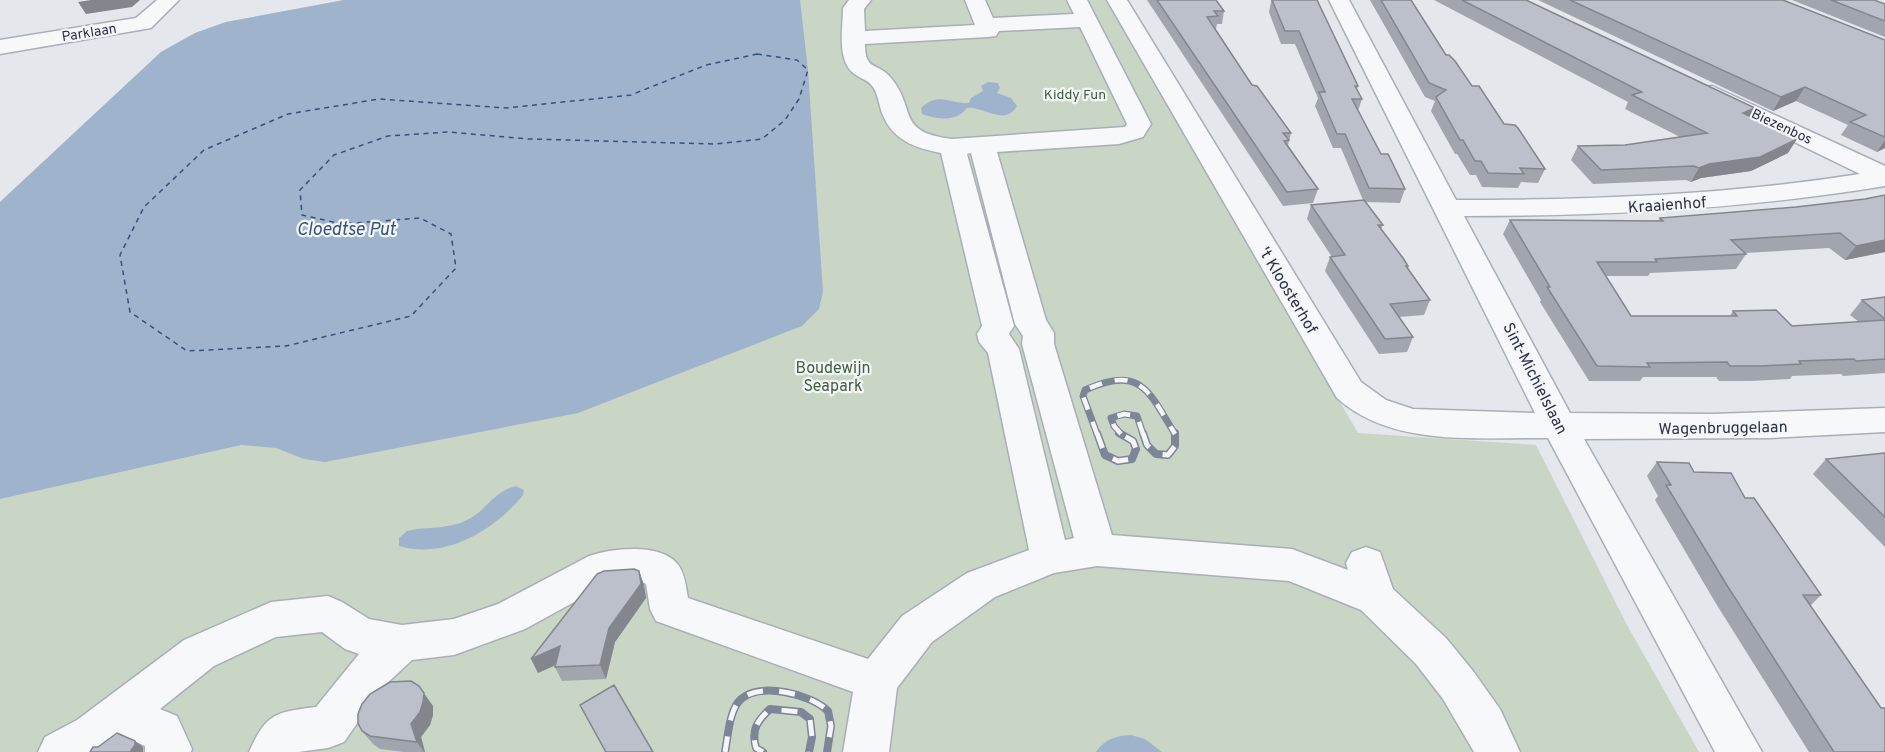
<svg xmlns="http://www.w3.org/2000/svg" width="1885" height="752" viewBox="0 0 1885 752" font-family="Overpass,sans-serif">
  <rect width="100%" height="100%" fill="#e4e7ec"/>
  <path fill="#c9d6c5" d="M344 0H1108L1358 433 1536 445 1627 625 1699 752H0V202L161 52 195 33 226 22Z"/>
  <path fill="#9fb4cc" d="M344 0H800L808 70 823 292 819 309 802 326 578 413 325 462 304 459 276 448 241 445 0 499V202L161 52 195 33 226 22Z
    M988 82 998 83 1000 88 997 93 1011 98 1017 106C1005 127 983 106 967 108 956 122 938 120 922 114L921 108C939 91 950 104 969 103L971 98 983 91 981 86Z
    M516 486 524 490 523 495C495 530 446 560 399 546V538L407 531C427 526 447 530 467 520 486 511 494 491 516 486Z
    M1131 735 1145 739 1162 752H1096C1105 739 1115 736 1131 735Z"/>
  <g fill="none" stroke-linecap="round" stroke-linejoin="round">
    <path stroke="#34527a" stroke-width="1.5" stroke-dasharray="5 4.5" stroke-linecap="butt" d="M757 54 797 60 808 70 799 99 785 120 762 139 716 144 529 139 448 132 388 136 334 155 300 190 302 215 342 224 420 218 451 234 456 268 411 316 286 346 187 351 130 312 120 255 144 207 204 150 288 114 379 99 506 108 631 95 706 65Z"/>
    <g stroke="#a9aeb7" stroke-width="3">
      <path id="minor" d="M157 0H179L151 28 0 54V40L136 18Z
        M849 0H871L864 9 865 31 975 25 965 0H985L993 18 1074 14 1067 0H1087L1151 124 1143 137 1119 144 997 152 1046 320 1054 333V344L1112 535 1292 549 1348 570 1346 563 1352 552 1366 547 1380 552 1393 589 1446 638 1473 671 1500 709 1520 752H1474L1443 699 1416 664 1361 610 1289 581 1097 566 1054 573 995 597 932 642 897 688 889 752H843L853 692 656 621 650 609 646 584 640 581 609 583 525 629 454 655 412 660 382 688 344 742 328 748 298 752H249C266 713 276 712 316 707L359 654 345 649 322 632 276 637 214 666 160 709 177 716 192 749 191 752H145V746L125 737 105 752H38L45 737 77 720 184 640 271 602 328 596 342 602 369 619 402 625 454 619 498 604 589 556C612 548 663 542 679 566 685 575 686 587 688 598L868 659 902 616 967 573 1029 550 988 353 979 342 977 334 982 326 941 153C915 148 892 140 882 113 879 105 878 94 873 87 868 79 857 78 851 71 837 56 843 27 843 8ZM1080 27 1127 124 1125 127 952 139C895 132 917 109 891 78 877 61 865 72 865 44L988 37 996 36 999 31ZM971 153 1015 324 1023 336 1022 344 1074 538 1065 540 1019 349 1009 334 1014 326 967 154Z
        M1107 0H1127L1361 382 1386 400 1413 409 1535 413 1329 0H1349L1456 200C1591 200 1726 195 1860 174L1704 98 1700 93 1704 88 1712 86 1885 166V186C1745 209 1606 216 1464 216L1570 413 1712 414 1885 408V432L1770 438 1584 439 1762 752H1715L1548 438C1479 437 1392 448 1337 398Z"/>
    </g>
    <use href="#minor" fill="#f7f8fa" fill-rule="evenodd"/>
    <g stroke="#7d8696" stroke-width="7">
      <path id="rail-far1" d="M1097 434 1083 396 1085 390C1141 364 1149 392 1175 434
        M1121 434 1114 426 1111 418 1124 414 1137 416 1143 434"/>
    </g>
    <g stroke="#7d8696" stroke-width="8">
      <path id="rail" d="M1097 433 1105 455 1118 461 1132 459 1136 449 1133 441 1119 433
        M1143 433 1147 445 1156 454 1168 455 1175 446V433
        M725 752C728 737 729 710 741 699 761 682 811 694 828 711L831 726 827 752
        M763 752 756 748C751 730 757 721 770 709L801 712 810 719 812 737 809 752"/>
    </g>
    <use href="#rail-far1" stroke="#f4f6f9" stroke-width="4.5" stroke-dasharray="13" stroke-linecap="butt"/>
    <use href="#rail" stroke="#f4f6f9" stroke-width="5" stroke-dasharray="16" stroke-linecap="butt"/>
  </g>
  <path fill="#a1a5ae" d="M1147 0H1216L1224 11 1222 24H1217L1216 29 1252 85 1291 133 1288 145 1318 189 1313 203 1283 206Z
    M1271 0H1317L1358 86 1357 89 1362 99 1358 111 1381 154 1405 189 1400 203 1365 202 1383 225 1381 229 1408 266V268L1430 300 1424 315 1399 317 1413 337 1407 352 1379 354 1325 271 1330 257H1332L1307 219 1311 205 1363 200 1341 148H1333L1315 106 1318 98 1295 44H1281L1269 12 1271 2Z
    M1370 0H1411L1446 55 1504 124 1545 169 1538 183 1521 182 1518 188 1482 187 1476 175H1470L1457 154H1455L1431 111 1435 101 1425 97Z
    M1434 0H1526L1750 116 1788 153 1751 171 1701 178 1691 182 1686 180 1593 184 1571 160 1578 146 1625 145 1680 137 1625 109 1628 102Z
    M1538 0H1783L1885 40V148L1877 152 1841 135 1848 125 1796 101 1773 111Z
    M1792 0H1874L1885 4V37Z
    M1885 195V252L1845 260 1829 248 1745 253 1746 254 1736 269 1650 273 1648 276H1606L1631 316H1730L1733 311 1792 326 1859 322 1850 315 1862 300 1885 297V373L1843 376 1841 374 1792 376 1790 379 1750 381H1719L1716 377H1643L1640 381H1589L1540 302 1541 300 1503 234 1510 220 1658 221 1660 218 1796 207 1865 199Z
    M1885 453V547L1813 474 1826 459Z
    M1657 462 1694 472 1745 498 1821 595 1810 606 1881 708 1885 752H1809L1715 602 1655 500 1658 496 1647 476Z
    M639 571 644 585 646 598 615 642 606 679 562 681 555 667V665L538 673Z
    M580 705 653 752H605Z
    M433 706V715L430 725 421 737 425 752H404L380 749 373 744 362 731Z"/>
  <path fill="#83868d" d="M91 0H140L132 7 86 14 78 2Z
    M1805 87 1796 101 1773 111 1781 97Z
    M1755 108 1746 122 1743 113Z
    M1797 139 1788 153 1751 171 1701 178 1691 182 1699 168 1709 164Z
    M1885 140V148L1877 152Z
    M1885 240V252L1845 260 1856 246Z
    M639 571 644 585 646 598 615 642 606 679 600 665 609 628Z
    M560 646 567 660 538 673 531 659Z
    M419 686 433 706V715L430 725 421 737 425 752H424L417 742 411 724Z
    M135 741 143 747V752H130Z"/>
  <path fill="#bbc0ca" stroke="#83868d" stroke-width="1.5" d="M1157 0H1216L1224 11H1214L1218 16 1207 17 1252 85 1257 86 1291 133H1283L1289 140 1284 141 1318 189 1287 192Z
    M1272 0H1317L1358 86H1355L1362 99H1352L1381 154H1388L1405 189 1369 188 1345 134H1337L1319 92H1325L1299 31H1285Z
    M1381 0H1411L1446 55H1449L1455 61 1472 86H1479L1504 124 1515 125 1518 128 1545 169 1520 168 1524 174 1488 173 1481 161H1475L1463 140H1460L1436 97 1446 90 1429 83Z
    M1462 0H1526L1755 108 1743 113 1797 139 1760 157 1709 164 1699 168 1694 166 1601 170 1578 146 1625 145 1707 133 1632 95 1642 92Z
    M1570 0H1783L1885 40V137L1850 122 1866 115 1805 87 1781 97Z
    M1831 0H1874L1885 4V21Z
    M1885 195V240L1856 246 1840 233 1731 240 1746 254 1655 259 1657 262H1597L1631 316H1737L1733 311 1776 310 1792 326 1885 320V359L1856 361 1854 359 1799 361 1801 364 1761 366H1730L1727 362 1647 363 1650 367 1597 366 1547 287H1550L1510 220 1663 221 1660 218 1796 207 1865 199Z
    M1364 200 1383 225H1378L1403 258 1408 266H1406L1430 300 1390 304 1413 337 1385 339 1330 257 1345 255 1311 205Z
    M1885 297V319L1862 300Z
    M1885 453V517L1826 459Z
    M1657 462 1689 463 1694 472 1731 473 1745 498H1754L1821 595H1803L1881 708H1885V752H1834L1728 587 1666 485H1671Z
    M634 569 639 571 641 584 609 628 600 665 555 667 560 646 531 659 597 574 604 571Z
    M411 681 419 686 424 693 423 702 420 712 411 724 417 742 370 736 362 731 358 723V714L362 704 370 694 390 682Z
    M614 685 653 752H606L580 705Z
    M117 733 135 741V745L130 752H90L93 747H98Z"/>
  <g text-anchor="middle" stroke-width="4.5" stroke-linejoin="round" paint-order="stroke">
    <g font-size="14" fill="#2b3445" stroke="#f4f6f9">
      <text transform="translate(89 32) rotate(-9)" y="5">Parklaan</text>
      <text transform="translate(1782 126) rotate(25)" y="5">Biezenbos</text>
    </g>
    <g font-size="14" fill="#3f6138" stroke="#f4f6f9">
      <text x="1075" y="99">Kiddy Fun</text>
    </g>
    <g font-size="16" fill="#2b3445" stroke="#f4f6f9">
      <text transform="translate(1667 204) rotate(-4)" y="6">Kraaienhof</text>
      <text transform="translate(1289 290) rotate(59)" y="6">'t Kloosterhof</text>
      <text transform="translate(1536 378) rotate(63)" y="6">Sint-Michielslaan</text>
      <text transform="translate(1723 427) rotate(-1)" y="6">Wagenbruggelaan</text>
    </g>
    <g font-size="16" fill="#3f6138" stroke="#f4f6f9">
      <text x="833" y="373">Boudewijn<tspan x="833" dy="18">Seapark</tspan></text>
    </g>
    <g font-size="18" font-style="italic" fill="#34527a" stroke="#f4f6f9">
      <text x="346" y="235">Cloedtse Put</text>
    </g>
  </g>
</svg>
